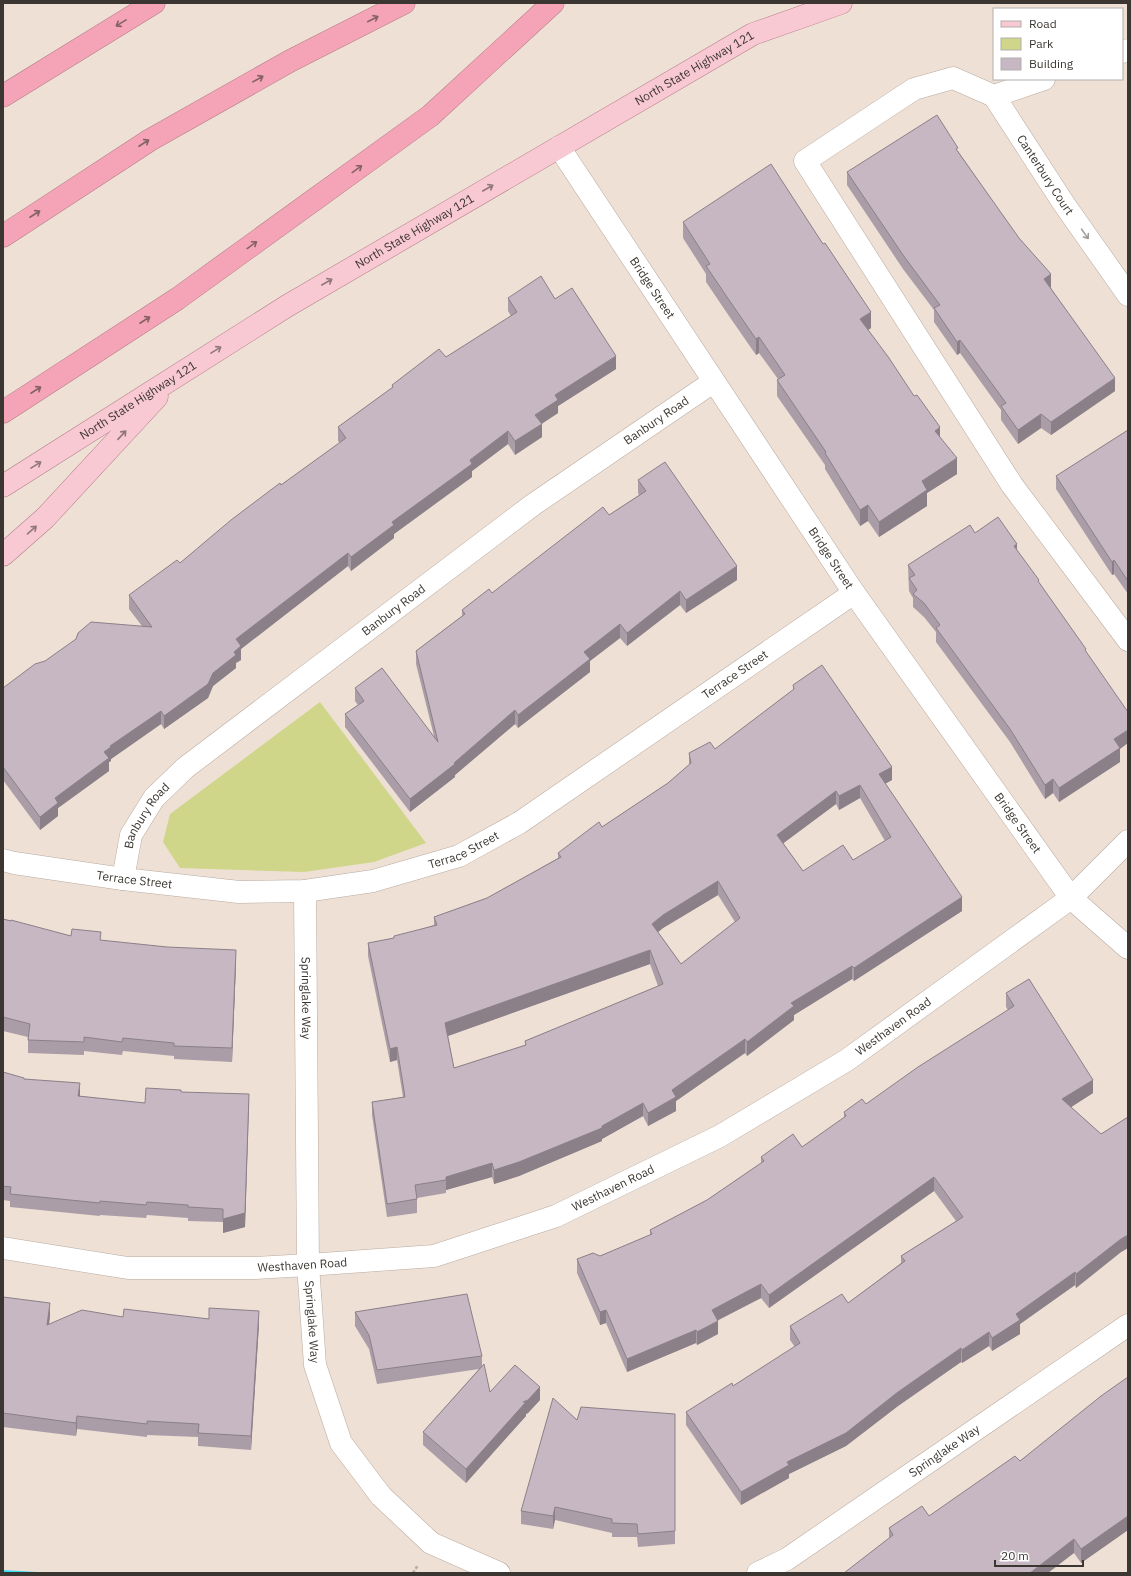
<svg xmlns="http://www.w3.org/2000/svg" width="1131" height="1576" viewBox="0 0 1131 1576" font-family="'IBM Plex Sans',sans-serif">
  <rect width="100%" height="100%" fill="#efe0d5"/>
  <path fill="#cfd689" d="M320 702 426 843 374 862 304 872 180 868 163 842 170 814Z"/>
  <path fill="#3dd9ef" d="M3 1570 55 1573H3Z"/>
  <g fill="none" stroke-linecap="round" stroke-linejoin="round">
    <g stroke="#b9aa9f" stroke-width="23">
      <g id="minor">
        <path d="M1122 52 1128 50"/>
        <path d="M994 96 953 78 914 89 805 161 1012 485 1128 640"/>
        <path id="s1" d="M994 96 1064 204 1128 295"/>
        <path d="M994 96 1044 79"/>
        <path id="s2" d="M559 147 854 593 1071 898 1128 948"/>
        <path id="s3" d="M3 860 14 863 123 879 239 892 305 891 373 881 459 856 519 823 854 593"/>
        <path id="s4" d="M123 879 131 835 154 798 185 768 534 504 713 382"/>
        <path id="s5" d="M305 891 308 1265 315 1365 341 1443 381 1496 431 1543 499 1573"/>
        <path id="s6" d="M3 1248 128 1268H255L308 1265 434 1256 556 1216 720 1136 847 1060 1071 898 1128 841"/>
        <path id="s7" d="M758 1573 787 1559 1128 1325"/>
      </g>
    </g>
    <g stroke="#b37e87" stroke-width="23">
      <g id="major">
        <path id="s8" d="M3 486 287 306 753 34 841 3"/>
        <path d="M3 555 45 518 157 397"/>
      </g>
    </g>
    <g stroke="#b37e87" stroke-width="23">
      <path id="highway" d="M3 96 154 3
        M3 236 150 140 290 61 404 3
        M3 412 177 299 430 116 553 3"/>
    </g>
    <path stroke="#b9ada3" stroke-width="2.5" stroke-dasharray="3 2" stroke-linecap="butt" d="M413 1573 418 1565"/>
    <use href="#minor" stroke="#fff" stroke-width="22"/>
    <use href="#major" stroke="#f8c8d3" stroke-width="22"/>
    <use href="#highway" stroke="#f4a4b6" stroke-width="22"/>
  </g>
  <path fill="#aa9da7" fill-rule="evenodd" d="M958 151 1051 287V288L1115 391 1051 435 1041 428 1018 444 1001 420V410L960 353 957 355 934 322V310L903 269 847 185V172Z
    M683 222 871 328 868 330 940 437 957 474 927 493V506L879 537 868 521 860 526 825 469V465L777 396V380L778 379 759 353 756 355 729 316 706 282V274L683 238Z
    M508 298 555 299 616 369 558 406V413L541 424 542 437 515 455 508 444 472 471V477L394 534V538L351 571 348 566 241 649V660L236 663V668L213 686 208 698 164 729 161 724 111 759V761L109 762V771L58 808V816L40 830 3 780V688L45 661 142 626 129 609V595L180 563 281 485 340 443 338 441V427L392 388V385L446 357 511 316 508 311Z
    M1128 430V594L1114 574 1112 575 1056 489V476Z
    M638 480 737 580 686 613 680 605 627 646 620 638 590 661V672L518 728 515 724 455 775V777L410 812 345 727V714L358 705 355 701V688L434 736 416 664V651L462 616V610L492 593 639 495 638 493Z
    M975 533 1017 550 1086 652 1120 749V762L1059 802 1053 793 1045 799 1010 742 936 642V632L924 617 913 607V598L909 591 908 565Z
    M793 685 892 780 885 784 962 911 854 981 852 979 794 1015V1020L747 1056 745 1053 676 1101V1111L648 1126 643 1116 602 1139V1141L519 1176 494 1184 492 1177 446 1190V1193L417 1198V1213L387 1217 372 1115V1102L403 1097 397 1060 390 1062 368 956V943L394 938 434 925V917L487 898 558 858V853L602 827 668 783 689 765V753L715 749 793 690ZM860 798 885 841 853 860 803 871 783 843 836 804 839 810ZM718 895 735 922 681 964 658 932 663 928ZM650 964 658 986 525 1041V1045L454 1068 448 1036Z
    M3 919 71 936 101 940 236 963 232 1062 174 1059V1056L123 1051 122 1055 84 1051V1055L28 1053V1037L3 1031Z
    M1006 993 1093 1093 1071 1107 1101 1134 1128 1117V1248L1121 1252 1076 1288 1075 1285 1020 1324V1334L992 1351 989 1346 962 1363 961 1362 898 1406 846 1446 789 1474V1478L741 1505 686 1425V1412L733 1386 795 1347 790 1340V1326L848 1303 901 1263V1256L956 1221 934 1191 769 1308 761 1298 717 1321 718 1334 697 1345 696 1343 627 1372 606 1323 600 1325 577 1273V1259L600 1256 650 1235V1230L707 1200 761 1163V1157L802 1147 844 1118V1112L866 1104 1008 1010 1006 1007Z
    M3 1072 80 1096 145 1103 181 1092 249 1108 245 1227 223 1233V1222L188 1221V1218L147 1215 146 1218 100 1215V1216L10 1207V1201L3 1200Z
    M3 1297 50 1316 49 1324 123 1317 209 1319 259 1324 251 1450 198 1446V1437L147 1435V1437L77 1429 76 1436 3 1427Z
    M355 1312 482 1356V1367L490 1392 540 1400 528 1413 526 1414V1416L466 1483 423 1445V1432L479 1369 377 1384 369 1349 355 1326Z
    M1128 1377V1530L1081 1563 1074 1553 889 1539V1528L929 1516 1020 1461Z
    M675 1414V1544L638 1547 637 1537H612V1533L555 1520 553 1529 521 1524V1511L577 1420Z"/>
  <path fill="#8b8088" d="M1051 274V287L1044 292V279Z
    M871 312V328L860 335V319Z
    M759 337V353L756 355V339Z
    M960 340V353L957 355V342Z
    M616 356V369L558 406V413L540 425 542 424V437L515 455V441L535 415 555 395Z
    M1115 378V391L1051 435V422Z
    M1041 414V428L1018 444V430Z
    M940 427V443L935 431Z
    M508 431V444L472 471V477L394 534V538L351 571V557L392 522 470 460Z
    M957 458V474L927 493V506L879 537V522L922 481Z
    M868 505V521L860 526V510Z
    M1017 544V558L1014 546Z
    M348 553V566L241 649V660L236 663V668L213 686 208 698 164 729V716L213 673 234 652 236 639Z
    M1114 560V574L1112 575V562Z
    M737 566V580L686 613V600Z
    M680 591V605L627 646V633Z
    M620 624V638L590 661V672L518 728V715L584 652Z
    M515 710V724L455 775V777L410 812V799L454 763Z
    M161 711V724L111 759V761L109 762V771L58 808V816L40 830V817L55 798 110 746Z
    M1128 730V743L1120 749V762L1059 802V788L1114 739Z
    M892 767V780L879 787V774Z
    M1053 779V793L1045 799V785Z
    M860 785V798L839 810V796Z
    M836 791V804L777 848V835Z
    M718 881V895L663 928 652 937V924L663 915Z
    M962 897V911L854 981V968Z
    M236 950V963L232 1062V1048Z
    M650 950V964L445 1037V1023Z
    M852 966V979L794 1015V1020L747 1056V1042L791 1003Z
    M745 1039V1053L676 1101V1111L648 1126V1113L672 1090Z
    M397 1047V1060L390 1062V1049Z
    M1093 1080V1093L1062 1113V1099Z
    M80 1083V1097L78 1096Z
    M249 1094 245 1227 223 1233V1219Z
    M643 1103V1116L602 1139V1141L519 1176 494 1184V1170L602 1126Z
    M492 1163V1177L446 1190V1177Z
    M934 1177V1191L769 1308V1295Z
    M1128 1235V1248L1121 1252 1076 1288V1274L1121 1239Z
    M1075 1272V1285L1020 1324V1334L992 1351V1338L1016 1314Z
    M761 1284V1298L712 1323V1310Z
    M50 1303V1316L47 1339V1325Z
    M606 1310V1323L600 1325V1312Z
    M259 1311V1324L251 1450V1436Z
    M718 1321V1334L697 1345V1332Z
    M696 1330V1343L627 1372V1359Z
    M989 1332V1346L962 1363V1350Z
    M961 1348V1362L898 1406 846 1446 789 1474V1478L741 1505V1492L787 1462 898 1392Z
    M540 1387V1400L528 1413 526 1414V1416L466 1483V1469L523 1402Z
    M77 1416V1429L76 1436V1423Z
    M555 1507V1520L553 1529V1516Z
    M1128 1516V1530L1081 1563V1549Z
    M1074 1539V1553L1048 1573H1030Z"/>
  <path fill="#c6b7c2" stroke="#8b8088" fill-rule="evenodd" d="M937 115 958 148 956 149 1019 238 1051 274 1044 279 1115 378 1051 422 1041 414 1018 430 1001 406 1006 403 960 340 957 342 934 308 940 305 903 255 847 172Z
    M771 164 823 244 825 243 871 312 860 319 889 358 914 396 917 395 940 427 935 431 957 458 922 481 927 490 879 522 868 505 860 510 825 453 826 452 777 380 785 375 759 337 756 339 729 300 706 266 710 264 683 222Z
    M541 276 555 299 572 288 616 356 555 395 558 400 535 415 542 424 515 441 508 431 470 460 472 464 392 522 394 525 351 557 348 553 236 639 241 646 234 652 236 655 213 673 208 684 164 716 161 711 110 746 111 747 104 752 109 758 55 798 58 803 40 817 3 767V688L35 664 45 661 76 639 78 633 91 622 152 627 129 595 177 560 180 563 231 520 280 483 281 485 346 438 338 427 393 387 392 385 439 349 446 357 517 312 508 298Z
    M1128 430V581L1114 560 1112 562 1056 476Z
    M665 462 737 566 686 600 680 591 627 633 620 624 584 652 590 659 518 715 515 710 454 763 455 764 410 799 345 714 364 701 355 688 382 668 438 742 416 651 465 614 462 610 489 589 492 593 603 507 609 515 646 491 638 480Z
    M998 517 1017 544 1014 546 1039 580 1038 581 1086 649 1085 650 1128 712V730L1114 739 1120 748 1059 788 1053 779 1045 785 1010 729 936 628 940 625 924 603 913 594 917 590 909 578 915 575 908 565 970 525 975 533Z
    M822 665 892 767 879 774 962 897 854 968 852 966 791 1003 794 1006 747 1042 745 1039 672 1090 676 1097 648 1113 643 1103 602 1126V1128L519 1162 494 1170 492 1163 446 1177V1180L415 1185 417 1199 387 1204 372 1102 405 1097 397 1047 390 1049 368 943 394 938V936L437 925 434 917 487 898 561 857 558 853 599 822 602 827 668 783 691 763 689 753 710 742 715 749 794 689 793 685ZM860 785 891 837 853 860 843 845 803 871 777 835 836 791 839 796ZM718 881 740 918 681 964 652 924 663 915ZM650 950 663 984 525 1041 526 1045 454 1068 445 1023Z
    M3 919 11 921V920L71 936 72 929 101 932 100 940 167 947 236 950 232 1048 174 1046V1043L123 1038 122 1042 84 1037V1042L28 1040 30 1024 3 1017Z
    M1029 979 1093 1080 1062 1099 1101 1134 1128 1117V1235L1121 1239 1076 1274 1075 1272 1016 1314 1020 1320 992 1338 989 1332 962 1350 961 1348 898 1392 846 1433 787 1462 789 1465 741 1492 686 1412 732 1383 733 1386 800 1343 790 1326 842 1294 848 1303 905 1261 901 1256 963 1217 934 1177 769 1295 761 1284 712 1310 718 1321 697 1332 696 1330 627 1359 606 1310 600 1312 577 1259 593 1253 600 1256 652 1234 650 1230 707 1200 764 1161 761 1157 793 1134 802 1147 846 1116 844 1112 862 1099 866 1104 918 1067 1014 1006 1006 993Z
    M3 1072 24 1078V1079L80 1083 78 1096 145 1103 146 1088 181 1090V1092L249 1094 245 1213 223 1219V1209L188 1207V1205L147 1202 146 1205 100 1201V1203L10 1194 11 1187 3 1186Z
    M467 1294 482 1356 377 1370 369 1335 355 1312Z
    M3 1297 50 1303 47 1325 82 1310 123 1317 124 1309 209 1319V1308L259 1311 251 1436 198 1433 199 1424 147 1421V1424L77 1416 76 1423 3 1413Z
    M484 1364 490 1392 515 1365 540 1387 528 1400 523 1402H526L466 1469 423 1432Z
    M1128 1377V1516L1081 1549 1074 1539 1030 1573H844L893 1535 889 1528 922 1506 929 1516 1015 1456 1020 1461 1101 1396Z
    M553 1398 577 1420 581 1407 675 1414V1531L638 1534 637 1524 612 1523V1519L555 1507 553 1516 521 1511Z"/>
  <defs><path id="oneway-shaft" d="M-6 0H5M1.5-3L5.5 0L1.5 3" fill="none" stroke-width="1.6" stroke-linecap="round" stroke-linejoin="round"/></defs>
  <g stroke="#856266">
    <use href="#oneway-shaft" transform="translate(373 19) rotate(-27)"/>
    <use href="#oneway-shaft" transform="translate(121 23) rotate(149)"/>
    <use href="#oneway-shaft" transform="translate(258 79) rotate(-29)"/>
    <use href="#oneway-shaft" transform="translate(144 143) rotate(-33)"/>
    <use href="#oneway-shaft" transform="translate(357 169) rotate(-36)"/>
    <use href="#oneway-shaft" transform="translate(35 214) rotate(-33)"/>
    <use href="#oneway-shaft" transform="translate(252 245) rotate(-36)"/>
    <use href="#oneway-shaft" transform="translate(145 320) rotate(-33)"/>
    <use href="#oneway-shaft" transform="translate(36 390) rotate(-33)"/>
  </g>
  <g stroke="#90787a">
    <use href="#oneway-shaft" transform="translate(488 188) rotate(-30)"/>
    <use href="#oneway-shaft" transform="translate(327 282) rotate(-30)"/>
    <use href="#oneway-shaft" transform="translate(216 350) rotate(-32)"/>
    <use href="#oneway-shaft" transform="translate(122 435) rotate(-47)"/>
    <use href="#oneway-shaft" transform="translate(36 465) rotate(-32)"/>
    <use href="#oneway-shaft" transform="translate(32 530) rotate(-41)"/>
  </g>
  <use stroke="#9d9a98" href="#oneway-shaft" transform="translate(1085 234) rotate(55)"/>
  <g text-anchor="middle" stroke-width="3.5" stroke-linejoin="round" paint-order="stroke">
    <g font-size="12" fill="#3b3631" stroke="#fff">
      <text dy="4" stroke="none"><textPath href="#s8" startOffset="808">North State Highway 121</textPath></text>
      <text dy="4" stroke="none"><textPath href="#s1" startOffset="94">Canterbury Court</textPath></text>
      <text dy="4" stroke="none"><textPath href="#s8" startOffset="484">North State Highway 121</textPath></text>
      <text dy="4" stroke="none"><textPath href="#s2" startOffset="169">Bridge Street</textPath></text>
      <text dy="4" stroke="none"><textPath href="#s8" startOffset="160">North State Highway 121</textPath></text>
      <text dy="4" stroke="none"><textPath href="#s4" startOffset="717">Banbury Road</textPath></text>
      <text dy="4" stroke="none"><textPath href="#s2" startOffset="493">Bridge Street</textPath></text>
      <text dy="4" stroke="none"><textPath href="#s4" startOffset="393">Banbury Road</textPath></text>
      <text dy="4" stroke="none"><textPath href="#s3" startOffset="793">Terrace Street</textPath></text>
      <text dy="4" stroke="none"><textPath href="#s4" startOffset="69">Banbury Road</textPath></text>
      <text dy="4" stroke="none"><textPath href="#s2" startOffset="817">Bridge Street</textPath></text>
      <text dy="4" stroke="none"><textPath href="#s3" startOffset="469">Terrace Street</textPath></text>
      <text dy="4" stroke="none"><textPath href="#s3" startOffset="133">Terrace Street</textPath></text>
      <text dy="4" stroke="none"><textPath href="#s5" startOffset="107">Springlake Way</textPath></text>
      <text dy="4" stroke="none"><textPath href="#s6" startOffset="949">Westhaven Road</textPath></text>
      <text dy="4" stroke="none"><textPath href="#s6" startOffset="625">Westhaven Road</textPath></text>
      <text dy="4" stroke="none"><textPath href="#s6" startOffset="301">Westhaven Road</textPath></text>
      <text dy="4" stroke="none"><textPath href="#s5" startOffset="431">Springlake Way</textPath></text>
      <text dy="4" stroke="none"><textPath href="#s7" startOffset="223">Springlake Way</textPath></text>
    </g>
  </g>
  <rect width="1131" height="1576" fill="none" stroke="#3b3631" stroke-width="8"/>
  <rect x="993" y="8" width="130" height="72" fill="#ffffff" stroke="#b1afad"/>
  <rect x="1001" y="21" width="20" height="6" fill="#f8c8d3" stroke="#b1afad"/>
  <text x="1029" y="28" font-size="12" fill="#3b3631">Road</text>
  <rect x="1001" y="38" width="20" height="12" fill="#cfd689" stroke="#b1afad"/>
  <text x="1029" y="48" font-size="12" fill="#3b3631">Park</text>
  <rect x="1001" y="58" width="20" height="12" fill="#c6b7c2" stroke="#b1afad"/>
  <text x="1029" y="68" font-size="12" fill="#3b3631">Building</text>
  <path d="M995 1560v6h88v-6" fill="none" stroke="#3b3631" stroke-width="2"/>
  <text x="1001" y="1560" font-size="12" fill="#3b3631" stroke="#ffffff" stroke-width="3" paint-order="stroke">20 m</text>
</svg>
